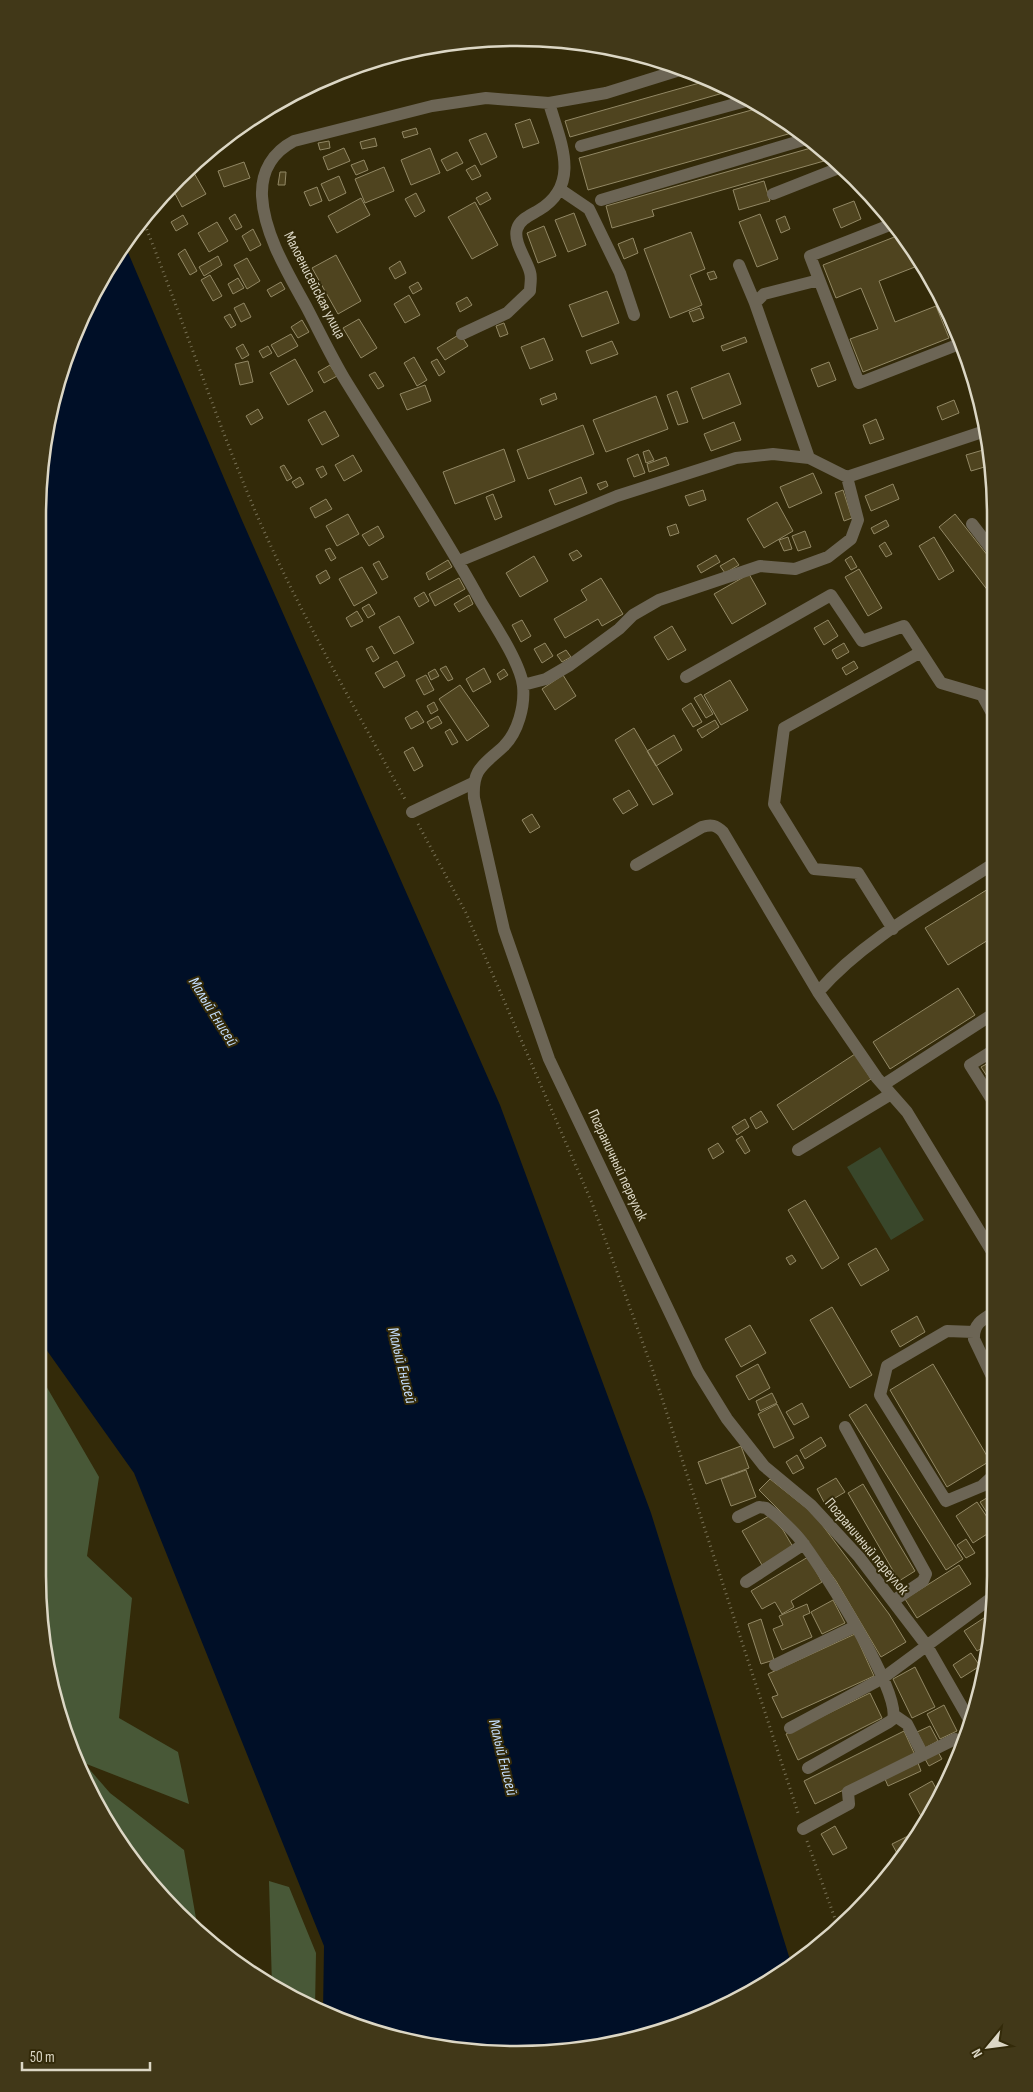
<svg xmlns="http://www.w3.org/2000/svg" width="1033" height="2092" viewBox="0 0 1033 2092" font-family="'Sofia Sans Condensed',sans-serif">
  <rect width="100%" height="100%" fill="#332a09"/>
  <path fill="#39472b" d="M880 1147 924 1220 891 1240 847 1167Z"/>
  <path fill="#485837" d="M38 1372 99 1477 87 1556 132 1598 119 1718 178 1752 189 1804 84 1763 110 1793 184 1850 197 1924 137 1867 63 1730 38 1575Z
    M269 1881 289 1887 316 1953 315 2008 272 1986Z"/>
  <path fill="#000f27" d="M124 243 241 518 500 1105 651 1513 792 1966 729 2005 579 2050 423 2045 333 2018 323 2013 324 1946 134 1473 38 1338V516L47 423 74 333Z"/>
  <path fill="#4f441f" stroke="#928865" d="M710 80 730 91 570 137 565 121Z
    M759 108 799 131 588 190 579 158Z
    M530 119 539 143 523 148 515 124Z
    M416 128 418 134 404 138 402 132Z
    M486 133 497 157 481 165 469 140Z
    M375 138 377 146 362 149 360 142Z
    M329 141 330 148 320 150 318 143Z
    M818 146 831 159 652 210 654 216 612 228 606 206Z
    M344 148 350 161 328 170 323 157Z
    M430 148 440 173 411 185 401 160Z
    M457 152 463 163 447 171 441 160Z
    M364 160 368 170 356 175 351 165Z
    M244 162 250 178 224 187 218 171Z
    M475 165 481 176 472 180 466 170Z
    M384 167 394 191 365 203 355 179Z
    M280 172H286L285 185H278Z
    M194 173 206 194 182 207 171 186Z
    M339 176 346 193 329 201 321 184Z
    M764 181 770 201 739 210 733 190Z
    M317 187 322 201 310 206 304 192Z
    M487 192 491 199 480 205 476 198Z
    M416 193 425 211 415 217 405 199Z
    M361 198 370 215 337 233 328 216Z
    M854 201 861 219 841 228 833 209Z
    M475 202 498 245 472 259 448 217Z
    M574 213 586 245 568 252 555 220Z
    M235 214 242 227 236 230 229 218Z
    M760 214 778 259 757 267 739 222Z
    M183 215 188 224 176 231 171 222Z
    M785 216 790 229 781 233 776 220Z
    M217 222 228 241 209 252 198 233Z
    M544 226 556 256 538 263 527 233Z
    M253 229 261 245 250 251 242 236Z
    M691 232 705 269 690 275 702 305 670 318 644 249Z
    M902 234 920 265 879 281 895 322 936 306 949 338 863 372 850 339 878 329 861 288 836 298 823 265Z
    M633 238 638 253 624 259 618 244Z
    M185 249 197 271 190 275 178 254Z
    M336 255 361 301 338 314 312 268Z
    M218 256 222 265 204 276 199 267Z
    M247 258 260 281 247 289 234 265Z
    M400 261 406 273 395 279 389 268Z
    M714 271 717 278 710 280 707 273Z
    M210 275 222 296 213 301 201 280Z
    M238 278 244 288 233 294 228 284Z
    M281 282 285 289 271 297 267 290Z
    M418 282 422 289 413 294 409 287Z
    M607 291 619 323 582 337 569 305Z
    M409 295 420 315 405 323 394 304Z
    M467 297 472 305 460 312 456 303Z
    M244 303 251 317 241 322 234 308Z
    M700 308 704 318 693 322 689 312Z
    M230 314 236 325 231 328 224 317Z
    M359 319 377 348 361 358 343 328Z
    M302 320 309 332 298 338 291 327Z
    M504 323 508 334 500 337 496 326Z
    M291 334 298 346 278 357 271 345Z
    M460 334 468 346 445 360 437 348Z
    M745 337 747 342 723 351 721 346Z
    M544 338 553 360 530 369 521 347Z
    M612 341 618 354 591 364 586 351Z
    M243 344 249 355 242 359 236 348Z
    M268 346 272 353 263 358 259 351Z
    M414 357 427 380 417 386 404 363Z
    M295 359 313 391 288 405 270 373Z
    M437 359 445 372 439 376 431 362Z
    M248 361 253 382 240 385 235 364Z
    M829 362 836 380 818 387 811 369Z
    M330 365 337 376 324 383 318 372Z
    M375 372 384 386 378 389 369 375Z
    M729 373 741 404 703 419 691 388Z
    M425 385 431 401 407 410 400 394Z
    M677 391 688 422 678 425 667 395Z
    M555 393 557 399 542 405 540 399Z
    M656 396 668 429 606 452 593 420Z
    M954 400 959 413 942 420 937 407Z
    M258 409 263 418 251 425 246 416Z
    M325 411 339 436 322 445 308 420Z
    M876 419 884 439 870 444 863 425Z
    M734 422 741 440 711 451 704 434Z
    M583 425 594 454 528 479 517 450Z
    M990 448 991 465 971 471 966 455Z
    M504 449 515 481 455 504 443 472Z
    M649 450 654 460 646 463 643 452Z
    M638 454 645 473 634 477 627 459Z
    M353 455 362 471 344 481 335 465Z
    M666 457 669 465 649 472 647 464Z
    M284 465 292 478 287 481 280 467Z
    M323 466 327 474 321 478 316 469Z
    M813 473 822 493 789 508 780 487Z
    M300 477 304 484 296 488 292 482Z
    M581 477 587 493 555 505 549 490Z
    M606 481 608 486 600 490 597 484Z
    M893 484 899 499 871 511 865 496Z
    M703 490 706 500 689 506 685 496Z
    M843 490 852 518 844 521 835 493Z
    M493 494 502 517 495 520 486 497Z
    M326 499 332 509 315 518 310 508Z
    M777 502 793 531 764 548 747 519Z
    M348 514 359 534 337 546 326 526Z
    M955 514 992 561V596L939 527Z
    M886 520 889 526 874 534 871 528Z
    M676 524 679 533 670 536 667 527Z
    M378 526 384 537 369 546 362 535Z
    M805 531 811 547 798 551 792 536Z
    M788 537 792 549 784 551 779 540Z
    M934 537 954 571 939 580 919 546Z
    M885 542 892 554 886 557 879 546Z
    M330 548 336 558 331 561 325 550Z
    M577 550 582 556 573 561 569 554Z
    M716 555 720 562 701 573 697 566Z
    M534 556 548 581 520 597 506 573Z
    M851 556 857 567 851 570 845 560Z
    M734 558 739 565 725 573 720 566Z
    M448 560 452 567 429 580 426 573Z
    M379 561 388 577 382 580 373 564Z
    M362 567 377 593 354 606 339 579Z
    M859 569 882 608 868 616 845 577Z
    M326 570 330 578 320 584 316 576Z
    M749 574 766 604 732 624 714 594Z
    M459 578 465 589 435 606 429 594Z
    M601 578 623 614 602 626 598 619 565 638 554 619 587 600 581 590Z
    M424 592 429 601 419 607 414 598Z
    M469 595 473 604 459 612 454 604Z
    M369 604 375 614 368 618 362 608Z
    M357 611 363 621 351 627 346 618Z
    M399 616 414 643 394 654 379 627Z
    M522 620 531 636 521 642 512 625Z
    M828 620 838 636 824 645 814 628Z
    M672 626 686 650 668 660 654 637Z
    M545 643 553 656 542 663 534 649Z
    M844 643 849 652 837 659 832 650Z
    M372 646 379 658 373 662 366 649Z
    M566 650 571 657 562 662 557 655Z
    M397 661 405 676 384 688 375 673Z
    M854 661 858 668 846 675 842 668Z
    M446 666 453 679 448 681 440 669Z
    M484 668 491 682 473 692 466 679Z
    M435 669 439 676 431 680 428 673Z
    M504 669 508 675 500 680 497 674Z
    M426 675 434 690 424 695 416 680Z
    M563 675 576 696 555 710 542 689Z
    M730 680 748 710 721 725 704 695Z
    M460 685 489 726 467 741 439 699Z
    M701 694 713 714 706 718 694 698Z
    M434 702 438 710 431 714 427 706Z
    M691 703 702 722 693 727 682 709Z
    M417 711 424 722 411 729 405 718Z
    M438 716 442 723 431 729 427 722Z
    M715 720 719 727 702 738 697 730Z
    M634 728 673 794 653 805 615 740Z
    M450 729 458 742 452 745 445 732Z
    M674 735 682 750 656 766 647 751Z
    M413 747 423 766 414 771 404 752Z
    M629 790 638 805 623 814 613 799Z
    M532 814 540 827 530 833 522 820Z
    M993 886V937L948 965 925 928Z
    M958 988 975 1015 890 1069 873 1042Z
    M855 1054 871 1079 793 1130 777 1105Z
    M994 1060V1087L981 1067Z
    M761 1111 768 1122 756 1129 750 1118Z
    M745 1119 749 1127 737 1135 732 1127Z
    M742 1136 750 1151 745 1154 736 1140Z
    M718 1143 724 1152 713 1159 708 1149Z
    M805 1200 839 1258 822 1269 788 1210Z
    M876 1248 889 1270 861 1286 848 1264Z
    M792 1255 796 1261 790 1265 786 1258Z
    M832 1307 872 1375 850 1388 810 1320Z
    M917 1316 925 1332 900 1347 891 1331Z
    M750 1325 766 1353 741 1367 725 1339Z
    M758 1364 770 1388 749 1400 736 1376Z
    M933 1364 990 1461 947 1487 890 1390Z
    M772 1393 777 1403 760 1411 756 1401Z
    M802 1403 809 1417 794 1425 786 1412Z
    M777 1404 794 1438 774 1448 758 1414Z
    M866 1404 963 1559 946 1570 849 1415Z
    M821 1437 826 1446 805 1459 800 1450Z
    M741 1446 749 1468 706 1484 698 1462Z
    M797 1455 804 1468 793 1474 786 1462Z
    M746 1470 756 1497 731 1506 721 1479Z
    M836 1478 845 1492 825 1504 817 1489Z
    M770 1479 814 1514 889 1614 906 1642 881 1657 836 1581 799 1530 759 1490Z
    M863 1484 915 1571 899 1581 848 1493Z
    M995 1493V1520L993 1522 980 1502Z
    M977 1502 995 1529 973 1543 956 1516Z
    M769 1516 783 1530 793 1547 762 1565 742 1531Z
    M966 1539 975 1553 966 1558 957 1545Z
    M808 1557 822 1582 791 1601 794 1607 782 1614 775 1602 762 1609 751 1591Z
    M959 1565 971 1584 917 1618 905 1599Z
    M833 1600 845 1623 822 1634 811 1612Z
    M807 1604 810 1613 803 1616 812 1637 782 1650 773 1629 783 1625 779 1616Z
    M987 1616 991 1622 989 1644 977 1651 964 1631Z
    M761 1619 774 1660 761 1664 748 1624Z
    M855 1634 874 1676 782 1718 772 1697 778 1695 768 1674Z
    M971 1653 980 1666 961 1678 953 1665Z
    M915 1667 935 1707 912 1718 893 1679Z
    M870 1693 882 1718 798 1760 786 1734Z
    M944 1705 957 1731 940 1739 927 1714Z
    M930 1726 938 1741 925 1748 917 1732Z
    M904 1731 915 1755 815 1804 804 1781Z
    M938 1752 942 1759 929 1766 925 1759Z
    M918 1763 921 1771 888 1786 885 1779Z
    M932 1781 938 1792 922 1818 909 1794Z
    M835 1826 847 1848 833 1855 821 1834Z
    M908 1836 909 1839 898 1855 892 1844Z"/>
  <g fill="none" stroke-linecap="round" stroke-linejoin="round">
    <path stroke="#777055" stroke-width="3" stroke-dasharray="1 4" stroke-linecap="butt" d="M143 220C182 317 215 417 256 513 299 612 354 706 406 801
      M418 824 466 913 592 1203 653 1371 799 1816
      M807 1841 838 1927"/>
    <path stroke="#6c6555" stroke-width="12" d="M683 69 606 93 549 103 486 98 432 106 294 141C273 152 261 171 262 196 264 235 289 275 307 308 319 331 331 356 344 378 390 453 439 525 481 602 493 622 521 664 523 686 525 706 518 732 504 746 484 765 472 768 474 798L504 930 549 1059 698 1372 727 1419 764 1466 811 1505 859 1557 927 1646 970 1721
      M581 146 746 101
      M561 190 589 209 620 273 634 315
      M773 194 839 168
      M601 200 810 138
      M895 223 810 256 859 383 962 343
      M739 265 755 303 809 458
      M755 303 764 294 819 280
      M462 334 507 313 530 291C530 285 532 278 530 272 527 260 513 242 517 229 520 219 531 215 539 210 582 184 560 141 549 103
      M972 524 992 550
      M459 561 617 496 736 458 773 454 809 458 847 477 985 431
      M686 677 831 595 862 641 904 626 941 683 982 695 992 713
      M523 685 546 679 570 665 619 629 633 615 659 600 760 566 795 569 828 557 851 539 858 520 847 477
      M412 812 473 783
      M636 865 702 827C711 824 716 825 723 832L818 992 877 1078 907 1112 994 1255
      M893 929 858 873 814 869 774 804 784 728 921 652
      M818 992C865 938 933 903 993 864
      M994 1050 970 1065 994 1103
      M883 1085 993 1014
      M798 1150 891 1094
      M995 1312C983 1319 973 1324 974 1339L995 1383
      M974 1332 947 1331 887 1366 880 1395 946 1501 982 1486 995 1474
      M845 1427 926 1574 923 1581 893 1601
      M738 1517 759 1507 766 1508C779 1517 796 1533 805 1546 824 1572 901 1691 893 1719L889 1722 808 1768
      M746 1582 804 1544
      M775 1665 856 1626
      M894 1715 907 1724 923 1755
      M790 1728 883 1678 994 1596
      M803 1829 849 1804 848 1792 955 1739"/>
  </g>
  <g text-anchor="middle" stroke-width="4" stroke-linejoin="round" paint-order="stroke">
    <g font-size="15" fill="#dcd7c5" stroke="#332a09">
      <text transform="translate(315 285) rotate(63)" y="5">Малоенисейская улица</text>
      <text transform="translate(618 1165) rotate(65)" y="5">Пограничный переулок</text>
      <text transform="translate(867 1546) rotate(50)" y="5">Пограничный переулок</text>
    </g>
    <g font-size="16" font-style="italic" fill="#c4defe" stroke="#332a09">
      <text transform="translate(214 1011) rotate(58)" y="6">Малый Енисей</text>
      <text transform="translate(403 1365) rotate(76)" y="6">Малый Енисей</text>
      <text transform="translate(504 1757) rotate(76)" y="6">Малый Енисей</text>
    </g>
  </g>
  <path d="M0 0H1033V2092H0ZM516 46H517A470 470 0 0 1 987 516V1576A470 470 0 0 1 517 2046H516A470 470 0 0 1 46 1576V516A470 470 0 0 1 516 46Z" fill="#413818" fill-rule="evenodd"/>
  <path fill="none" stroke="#dcd7c5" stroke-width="2.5" d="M516 46H517A470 470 0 0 1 987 516V1576A470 470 0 0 1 517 2046H516A470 470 0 0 1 46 1576V516A470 470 0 0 1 516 46Z"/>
  <g transform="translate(988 2047) rotate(241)" stroke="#332a09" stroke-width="4" paint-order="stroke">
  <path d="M0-4L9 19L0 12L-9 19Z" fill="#dcd7c5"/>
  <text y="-8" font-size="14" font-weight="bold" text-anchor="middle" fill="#dcd7c5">N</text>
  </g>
  <path d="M22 2062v8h128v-8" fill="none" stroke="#dcd7c5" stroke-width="2.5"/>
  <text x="30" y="2062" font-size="15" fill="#dcd7c5" stroke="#332a09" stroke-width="4" paint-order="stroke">50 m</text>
</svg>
